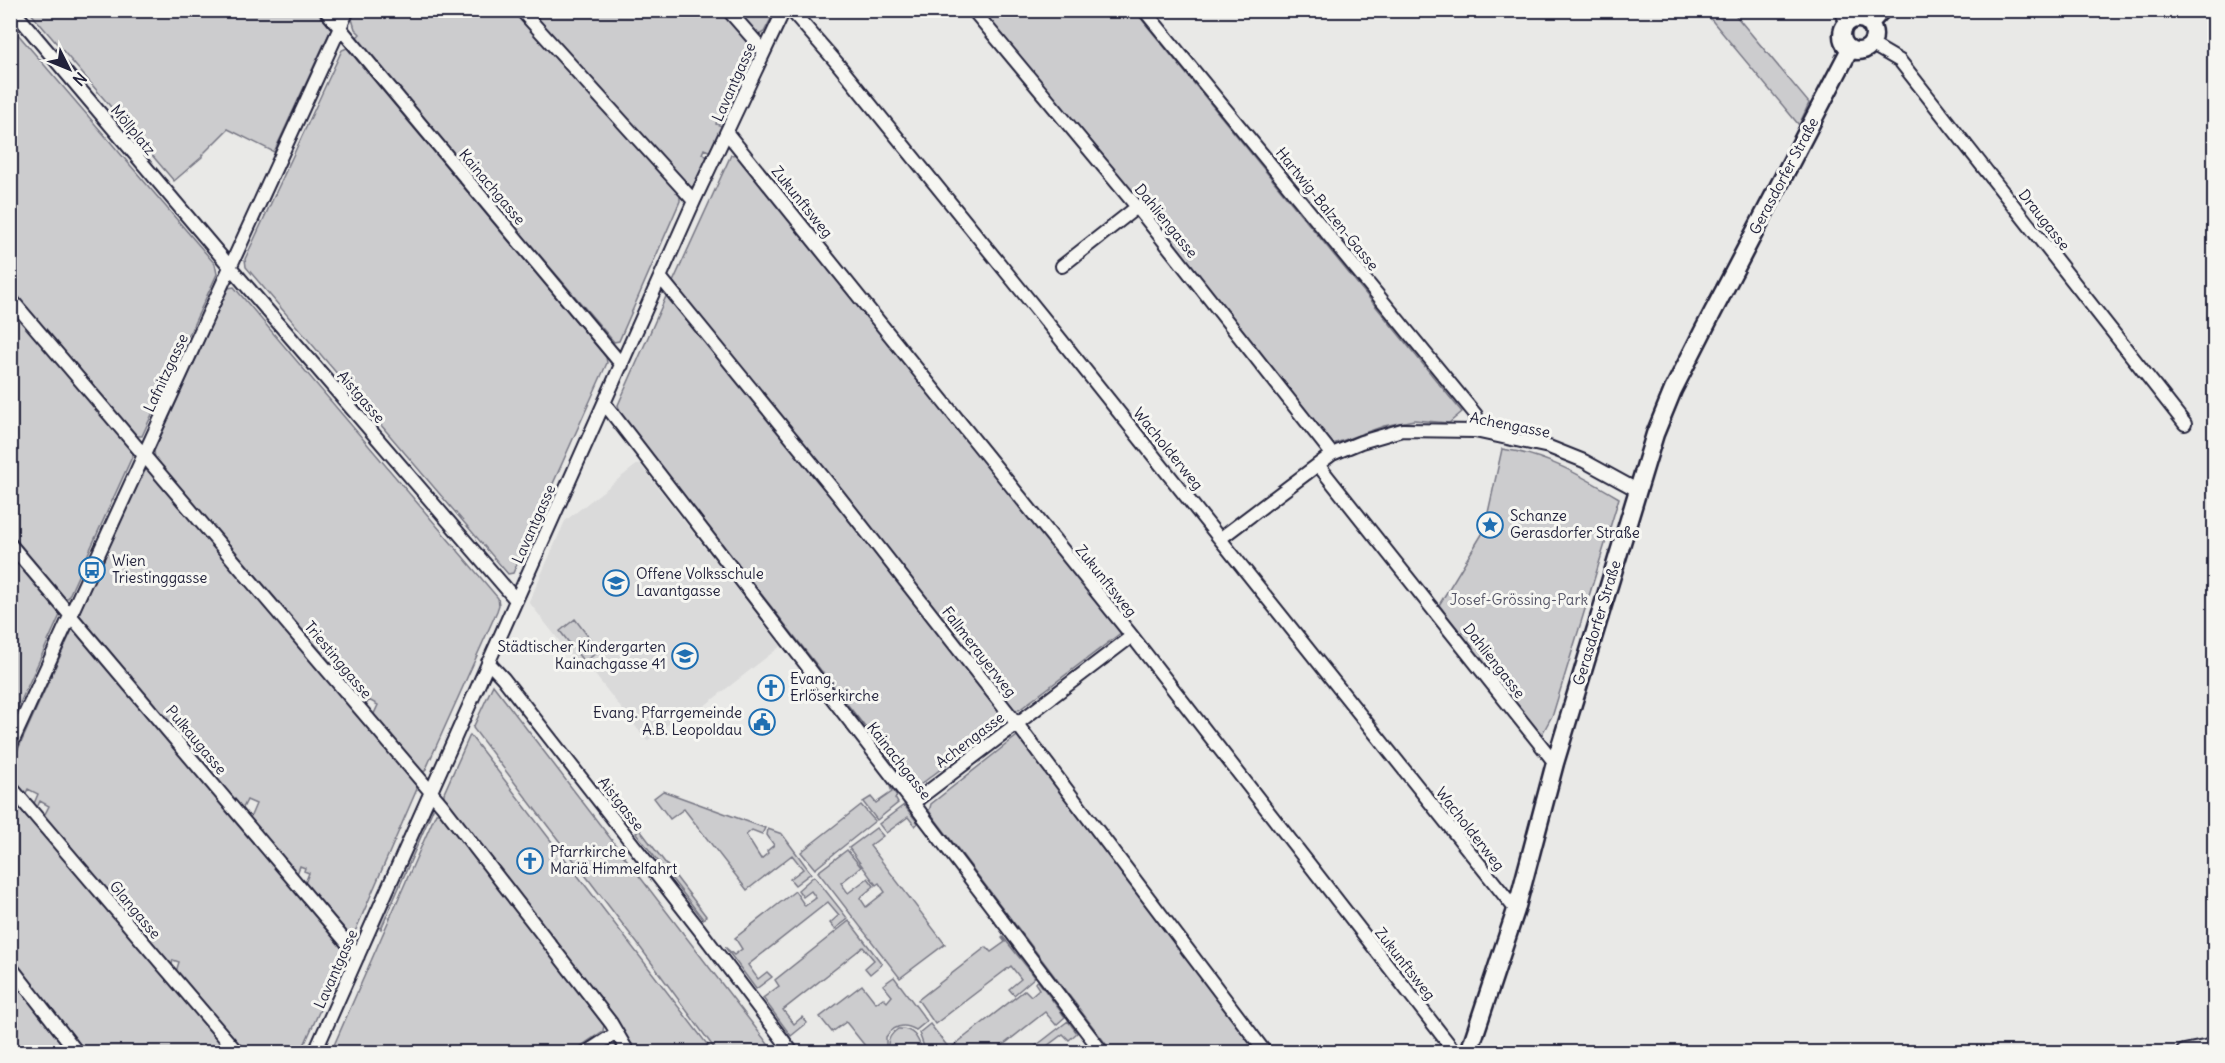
<svg xmlns="http://www.w3.org/2000/svg" width="2225" height="1063" viewBox="0 0 2225 1063" font-family="Delius,sans-serif">
  <rect width="100%" height="100%" fill="#e9e9e7"/>
  <filter id="ink" filterUnits="userSpaceOnUse"><feTurbulence type="fractalNoise" baseFrequency=".0167" numOctaves="2"/><feDisplacementMap in="SourceGraphic" scale="12" xChannelSelector="R" yChannelSelector="G"/><feConvolveMatrix kernelMatrix="1 2 1 2 8 2 1 2 1" color-interpolation-filters="sRGB"/></filter>
  <g filter="url(#ink)">
    <path fill="#dadada" d="M639 463 781 646 694 714 689 708 647 741 588 666 582 670 529 602 565 521Z"/>
    <path fill="#ccccce" stroke="#777784" stroke-width="1.5" d="M29 11H316L332 27 274 152 228 129 202 155V157L174 181Z
      M356 11H514L680 194V201L619 341 614 342 355 39 360 34 355 29 352 19Z
      M528 11H720L752 45V57L724 123 717 120 716 124 722 126 711 152 704 149 702 154 708 157 695 185 690 188 687 186Z
      M733 11H775L764 32 757 36Z
      M975 11H1135L1462 412 1449 423 1414 420 1384 426 1333 444Z
      M1704 11H1732L1809 103 1799 125Z
      M10 25 215 264 217 274 142 436H137L11 289Z
      M347 48 606 357 607 363 513 573 508 574 246 267 245 259 342 50Z
      M738 154 1122 632 1019 710 1011 709 673 282 731 155Z
      M234 287 498 598 499 605 497 611 425 771 420 772 373 716 378 705 369 700 365 707 155 458 154 451 228 288Z
      M668 292 801 456 1004 715 1002 722 916 788 912 787 620 413 618 405Z
      M10 305 132 449V457L68 598H63L11 536Z
      M1502 449C1545 454 1582 476 1619 498L1553 714 1541 736 1439 605 1484 531Z
      M150 470 415 782 417 789 354 934 349 935 305 883 309 873 304 871 305 868 300 866 297 874 250 818 256 804 247 800 242 810 193 751 196 740 190 738 188 745 81 619 79 613 144 471Z
      M11 551 59 607 60 615 11 723Z
      M575 619 599 651 584 662 560 631Z
      M76 629 344 944 346 952 301 1052H242L175 975 179 962 173 960 171 969 115 903 120 893 111 889 106 893 43 818 49 806 40 801 36 810 33 806 38 794 28 789 24 797 11 779V765L72 630Z
      M493 685 774 1052H717L637 943 473 728Z
      M470 735 713 1052H638L444 802V793Z
      M1017 736 1021 737 1263 1052H1112L929 811 931 804Z
      M889 784 897 796 895 798 898 803 877 820 863 802 871 797 876 803 892 792Z
      M663 791 765 828 762 834 752 830 746 835 761 859 768 853 767 851 774 845 767 835 768 829 782 834 811 873 795 885 790 879 803 869 792 855 747 890 684 809 670 819 654 798Z
      M10 794 231 1052H81L11 961Z
      M861 805 875 821 815 869 801 852Z
      M904 805 918 823 915 826 908 817 886 833 879 824Z
      M433 809 381 929 376 923 429 810Z
      M436 813H440L604 1025 603 1031 572 1052H331Z
      M876 828 883 836 870 846 945 944 900 978 818 872 847 850 861 867 841 883 848 893 868 878 874 886 860 898 866 907 885 892 879 883 876 885 849 848Z
      M640 830 706 916 703 919 636 833Z
      M814 876 848 919 835 929 830 923 839 915 828 902 748 965 758 979 767 972 772 977 756 989 725 947 734 955 742 949 735 938 795 891 805 906 816 898 811 891 803 897 798 890Z
      M849 921 882 964 870 974 865 968 874 960 863 947 783 1010 794 1024 802 1017 807 1023 791 1036 763 998 779 986 775 980Z
      M1003 937 1035 977 1014 995 1009 989 1021 979 1011 966 935 1024 918 1000 986 947 991 952 1005 942 1002 938Z
      M10 974 72 1052H11Z
      M894 977 927 1021 916 1030C904 1023 894 1025 886 1037V1052H870L846 1022 832 1032 820 1017 862 985 876 1003 883 998 887 1002 892 996 883 985Z
      M1038 981 1065 1017 1056 1025 1045 1012 994 1052H958L953 1046 1025 990 1031 996 1039 989 1035 983Z
      M1068 1021 1077 1033 1069 1040 1063 1034 1039 1052H1028Z
      M930 1024 952 1052H926L919 1033Z
      M898 1029C915 1028 918 1039 923 1052H889C886 1042 889 1035 898 1029Z"/>
    <g fill="none" stroke-linecap="round" stroke-linejoin="round">
      <g stroke="#22223b" stroke-width="16">
        <path id="minor" d="M13 10 231 268 516 600
          M325 10 622 365
          M521 10 694 201
          M728 10 764 51
          M791 10 837 63 1050 326 1516 910
          M973 10 1137 207 1332 454
          M1144 10 1476 415 1475 431
          M1840 10 1848 23
          M1871 44 1900 61 2185 424
          M727 133 1132 636 1455 1052
          M1062 266 1137 207
          M660 277 837 494 1017 724 1265 1052
          M10 298 442 805 611 1023 628 1052
          M605 404 913 803 1102 1052
          M1319 466 1555 763
          M1221 538 1332 454 1361 442 1402 430 1475 431 1549 447 1584 461 1637 490
          M10 544 358 956
          M488 662 503 678 699 929 792 1052
          M10 747 348 10
          M10 786 237 1052
          M913 803 1132 636
          M10 966 77 1052
          M315 1052 694 201 784 10
          M587 1052 616 1033"/>
      </g>
      <g stroke="#22223b" stroke-width="18">
        <path id="tertiary" d="M2184 1052 2214 1046"/>
      </g>
      <g stroke="#22223b" stroke-width="21">
        <path id="secondary" d="M1842 35a16 16 0 1 1 32 0a16 16 0 1 1-32 0Z
          M1869 24 1882 10
          M1469 1052 1516 910 1555 763 1655 434 1673 390 1703 331 1850 49"/>
      </g>
      <use href="#minor" stroke="#f6f6f2" stroke-width="12"/>
      <use href="#tertiary" stroke="#f6f6f2" stroke-width="14"/>
      <use href="#secondary" stroke="#f6f6f2" stroke-width="16"/>
    </g>
  </g>
  <defs>
    <g id="sight-ring" transform="scale(1.35)"><circle r="9.5" fill="#f6f6f2" stroke="#1f6fb2" stroke-width="1.5"/><path d="M0-6L1.8-2.2L6-1.7L2.9 1.2L3.7 5.4L0 3.3L-3.7 5.4L-2.9 1.2L-6-1.7L-1.8-2.2Z" fill="#1f6fb2"/></g>
    <g id="bus-ring" transform="scale(1.35)"><circle r="9.5" fill="#f6f6f2" stroke="#1f6fb2" stroke-width="1.5"/><path d="M-5-6H5V4H4V6H2V4H-2V6H-4V4H-5ZM-3.5-4V0h7V-4ZM-3.5 1.2v1.5H-2V1.2ZM2 1.2v1.5H3.5V1.2Z" fill="#1f6fb2"/></g>
    <g id="school-ring" transform="scale(1.35)"><circle r="9.5" fill="#f6f6f2" stroke="#1f6fb2" stroke-width="1.5"/><path d="M0-5L7-2L0 1L-7-2ZM-4 1L0 2.5L4 1V4Q0 6-4 4Z" fill="#1f6fb2"/></g>
    <g id="church-ring" transform="scale(1.35)"><circle r="9.5" fill="#f6f6f2" stroke="#1f6fb2" stroke-width="1.5"/><path d="M-1.2-6h2.4v3.5h3.3v2.4h-3.3V6h-2.4V-.1h-3.3v-2.4h3.3Z" fill="#1f6fb2"/></g>
    <g id="civic-ring" transform="scale(1.35)"><circle r="9.5" fill="#f6f6f2" stroke="#1f6fb2" stroke-width="1.5"/><path d="M-.6-6.5H3V-4.5H.6V-3L4-1V1h2V6H-6V1h2V-1L-.6-3ZM-1.2 2.5V6h2.4V2.5Z" fill="#1f6fb2"/></g>
  </defs>
  <g fill-rule="evenodd">
    <use href="#sight-ring" x="1490" y="525"/>
    <use href="#bus-ring" x="92" y="570"/>
    <use href="#school-ring" x="616" y="583"/>
    <use href="#school-ring" x="685" y="656"/>
    <use href="#church-ring" x="771" y="688"/>
    <use href="#civic-ring" x="762" y="722"/>
    <use href="#church-ring" x="530" y="861"/>
  </g>
  <g text-anchor="middle" stroke-width="6" stroke-linejoin="round" paint-order="stroke">
    <g font-size="15" fill="#22223b" stroke="#f6f6f2">
      <text transform="translate(734 82) rotate(-66)" y="5">Lavantgasse</text>
      <text transform="translate(133 130) rotate(50)" y="5">Möllplatz</text>
      <text transform="translate(1784 176) rotate(-62)" y="5">Gerasdorfer Straße</text>
      <text transform="translate(492 187) rotate(50)" y="5">Kainachgasse</text>
      <text transform="translate(802 202) rotate(51)" y="5">Zukunftsweg</text>
      <text transform="translate(1327 209) rotate(51)" y="5">Hartwig-Balzen-Gasse</text>
      <text transform="translate(2044 220) rotate(52)" y="5">Draugasse</text>
      <text transform="translate(1166 221) rotate(51)" y="5">Dahliengasse</text>
      <text transform="translate(166 373) rotate(-65)" y="5">Lafnitzgasse</text>
      <text transform="translate(361 397) rotate(49)" y="5">Aistgasse</text>
      <text transform="translate(1510 425) rotate(11)" y="5">Achengasse</text>
      <text transform="translate(1168 449) rotate(51)" y="5">Wacholderweg</text>
      <text transform="translate(534 524) rotate(-66)" y="5">Lavantgasse</text>
      <text transform="translate(1106 581) rotate(51)" y="5">Zukunftsweg</text>
      <text transform="translate(1597 623) rotate(-73)" y="5">Gerasdorfer Straße</text>
      <text transform="translate(979 652) rotate(52)" y="5">Fallmerayerweg</text>
      <text transform="translate(338 660) rotate(50)" y="5">Triestinggasse</text>
      <text transform="translate(1494 661) rotate(52)" y="5">Dahliengasse</text>
      <text transform="translate(196 740) rotate(50)" y="5">Pulkaugasse</text>
      <text transform="translate(970 740) rotate(-37)" y="5">Achengasse</text>
      <text transform="translate(899 761) rotate(52)" y="5">Kainachgasse</text>
      <text transform="translate(621 804) rotate(52)" y="5">Aistgasse</text>
      <text transform="translate(1470 829) rotate(52)" y="5">Wacholderweg</text>
      <text transform="translate(135 910) rotate(50)" y="5">Glangasse</text>
      <text transform="translate(1405 964) rotate(52)" y="5">Zukunftsweg</text>
      <text transform="translate(336 969) rotate(-66)" y="5">Lavantgasse</text>
    </g>
    <g font-size="15" fill="#22223b" stroke="#f6f6f2" text-anchor="start">
      <text x="1510" y="521">Schanze<tspan x="1510" dy="17">Gerasdorfer Straße</tspan></text>
      <text x="112" y="566">Wien<tspan x="112" dy="17">Triestinggasse</tspan></text>
      <text x="636" y="579">Offene Volksschule<tspan x="636" dy="17">Lavantgasse</tspan></text>
      <text x="666" y="652" text-anchor="end">Städtischer Kindergarten<tspan x="666" dy="17">Kainachgasse 41</tspan></text>
      <text x="790" y="684">Evang.<tspan x="790" dy="17">Erlöserkirche</tspan></text>
      <text x="742" y="718" text-anchor="end">Evang. Pfarrgemeinde<tspan x="742" dy="17">A.B. Leopoldau</tspan></text>
      <text x="550" y="857">Pfarrkirche<tspan x="550" dy="17">Mariä Himmelfahrt</tspan></text>
    </g>
    <g font-size="15" fill="#555567" stroke="#f6f6f2">
      <text x="1519" y="605">Josef-Grössing-Park</text>
    </g>
  </g>
  <rect width="2225" height="1063" fill="none" stroke="#f6f6f2" stroke-width="36"/>
  <rect x="18" y="18" width="2189" height="1027" fill="none" stroke="#22223b" stroke-width="2" filter="url(#ink)"/>
  <g transform="translate(69 69) rotate(133)" stroke="#f6f6f2" stroke-width="4.5" paint-order="stroke">
  <path d="M0-4.5L10 22L0 15L-10 22Z" fill="#22223b"/>
  <text y="-9" font-size="16" font-weight="bold" text-anchor="middle" fill="#22223b">N</text>
  </g>
</svg>
